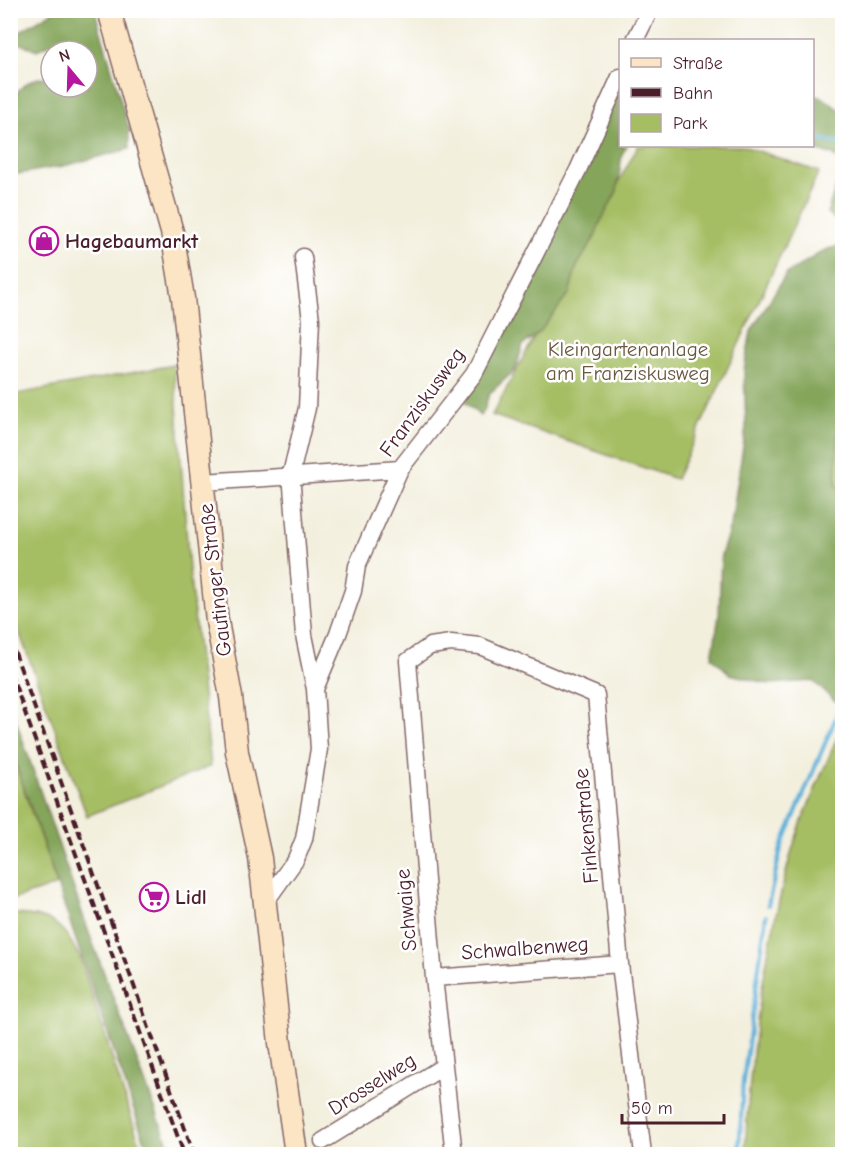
<svg xmlns="http://www.w3.org/2000/svg" width="853" height="1165" viewBox="0 0 853 1165" font-family="'Comic Neue',sans-serif">
  <rect width="100%" height="100%" fill="#fff"/>
  <filter id="ink" filterUnits="userSpaceOnUse"><feTurbulence type="fractalNoise" baseFrequency=".0167" numOctaves="2"/><feDisplacementMap in="SourceGraphic" scale="12" xChannelSelector="R" yChannelSelector="G"/><feConvolveMatrix kernelMatrix="1 2 1 2 8 2 1 2 1" color-interpolation-filters="sRGB"/></filter>
  <filter id="wash" filterUnits="userSpaceOnUse"><feTurbulence type="fractalNoise" baseFrequency=".008" numOctaves="4" result="noise"/><feDisplacementMap in="SourceGraphic" scale="24" xChannelSelector="R" yChannelSelector="G"/><feGaussianBlur stdDeviation="1.35" result="paint"/><feColorMatrix in="noise" values="0 0 0 0 0 0 0 0 0 0 0 0 0 0 0 0 0 1.4 0 .05"/><feComposite in="paint" operator="in"/></filter>
  <g filter="url(#wash)">
    <rect width="100%" height="100%" fill="#f3efdd"/>
    <path fill="#a5be64" stroke="#786e48" stroke-width="1.5" d="M638 146H744L819 172 676 479 492 415Z
      M174 365 189 569 211 766 87 816 11 610V395Z
      M842 417V490L836 484 838 435Z
      M842 725V1154H745C749 1057 764 956 789 861 800 818 826 767 842 725Z
      M10 750 57 885 11 900H10Z
      M10 914C51 915 62 922 80 958L143 1154H11Z"/>
    <path fill="#84a55a" stroke="#676242" stroke-width="1.5" d="M54 11H95L129 129V149L64 166 11 175V98C23 85 32 76 51 77V87H87V51H72L71 48 52 43 37 50 16 42 19 32Z
      M620 89V146H627L622 154 617 191 599 225 596 235 577 266 569 294 539 333 523 345 515 370 489 394 484 411 480 416 465 402 493 340Z
      M813 96 822 97 842 112V161L831 154 794 146H812Z
      M839 178 842 179V225L827 213Z
      M842 245V417L838 435 836 484 842 490V705L832 699 813 681 769 684 730 674 712 657 719 616 721 555 731 524 746 427 744 370 751 331 786 274 825 250Z
      M11 706 89 933 172 1154H149L11 750Z"/>
    <g fill="none" stroke-linecap="round" stroke-linejoin="round">
      <path stroke="#5fb1da" stroke-width="4" d="M812 139 842 143
        M768 905 781 848 842 703
        M739 1154 743 1081 766 916"/>
    </g>
  </g>
  <g filter="url(#ink)">
    <g fill="none" stroke-linecap="round" stroke-linejoin="round">
      <g stroke="#856869" stroke-width="19">
        <path id="minor" d="M635 40 650 10
          M303 257 311 320 307 408 291 474 304 635 315 689
          M204 482 400 469
          M266 901 296 859 304 839 319 749 315 689 338 634 353 591 357 566 400 469 474 374 578 170 620 77
          M434 978 620 964
          M323 1141 444 1066
          M454 1154 434 978 408 661 430 646 451 643 480 646 596 695 620 964 643 1154"/>
      </g>
      <g stroke="#856869" stroke-width="25">
        <path id="secondary" d="M109 10 172 232 183 298 217 621 231 697 237 752 260 858 280 1043 296 1154"/>
      </g>
      <use href="#minor" stroke="#fff" stroke-width="16"/>
      <use href="#secondary" stroke="#fce5c4" stroke-width="22"/>
      <path stroke="#4a1f2b" stroke-width="4" stroke-dasharray="9 4.5" stroke-linecap="butt" d="M10 639 194 1154
        M10 671 184 1154"/>
    </g>
  </g>
  <defs>
    <g id="shop-ring" transform="scale(1.5)"><circle r="9.5" fill="#fff" stroke="#b5179e" stroke-width="1.5"/><path d="M-5-2.5h2.3a2.7 3.5 0 0 1 5.4 0H5L5.5 6h-11ZM-1.5-2.5h3a1.5 2.3 0 0 0-3 0Z" fill="#b5179e"/></g>
    <g id="supermarket-ring" transform="scale(1.5)"><circle r="9.5" fill="#fff" stroke="#b5179e" stroke-width="1.5"/><path d="M-6-5.5h2.5l.6 2H6L4.5 2H-2.5L-4.4-4H-6ZM-1.5 3.2a1.3 1.3 0 1 0 .1 0ZM3 3.2a1.3 1.3 0 1 0 .1 0Z" fill="#b5179e"/></g>
  </defs>
  <g fill-rule="evenodd">
    <use href="#shop-ring" x="44" y="241"/>
    <use href="#supermarket-ring" x="154" y="897"/>
  </g>
  <g text-anchor="middle" stroke-width="5" stroke-linejoin="round" paint-order="stroke">
    <g font-size="21" font-weight="bold" fill="#4a1f2b" stroke="#fff" text-anchor="start">
      <text x="65" y="248">Hagebaumarkt</text>
      <text x="175" y="904">Lidl</text>
    </g>
    <g font-size="21" fill="#6a573f" stroke="#fff">
      <text x="628" y="356">Kleingartenanlage<tspan x="628" dy="24">am Franziskusweg</tspan></text>
    </g>
    <g font-size="21" fill="#4a1f2b" stroke="#fff">
      <text transform="translate(422 402) rotate(-54)" y="7">Franziskusweg</text>
      <text transform="translate(215 580) rotate(-97)" y="7">Gautinger Straße</text>
      <text transform="translate(586 826) rotate(-95)" y="7">Finkenstraße</text>
      <text transform="translate(406 910) rotate(-95)" y="7">Schwaige</text>
      <text transform="translate(525 948) rotate(-4)" y="7">Schwalbenweg</text>
      <text transform="translate(372 1084) rotate(-32)" y="7">Drosselweg</text>
    </g>
  </g>
  <rect width="853" height="1165" fill="none" stroke="#fff" stroke-width="36"/>
  <rect x="619" y="39" width="195" height="108" fill="#ffffff" stroke="#b7a5aa" stroke-width="1.5"/>
  <rect x="631" y="58" width="30" height="9" fill="#fce5c4" stroke="#b7a5aa" stroke-width="1.5"/>
  <text x="673" y="69" font-size="18" fill="#4a1f2b">Straße</text>
  <rect x="631" y="88" width="30" height="9" fill="#4a1f2b" stroke="#b7a5aa" stroke-width="1.5"/>
  <text x="673" y="99" font-size="18" fill="#4a1f2b">Bahn</text>
  <rect x="631" y="114" width="30" height="18" fill="#a5be64" stroke="#b7a5aa" stroke-width="1.5"/>
  <text x="673" y="129" font-size="18" fill="#4a1f2b">Park</text>
  <g transform="translate(69 69) rotate(341)"><circle r="28" fill="#ffffff" stroke="#b7a5aa" stroke-width="1.5"/>
  <path d="M0-4.5L10 22L0 15L-10 22Z" fill="#b5179e"/>
  <text y="-9" font-size="16" font-weight="bold" text-anchor="middle" fill="#4a1f2b">N</text>
  </g>
  <path d="M622 1114v9h102v-9" fill="none" stroke="#4a1f2b" stroke-width="3"/>
  <text x="631" y="1114" font-size="18" fill="#4a1f2b" stroke="#ffffff" stroke-width="4.5" paint-order="stroke">50 m</text>
</svg>
